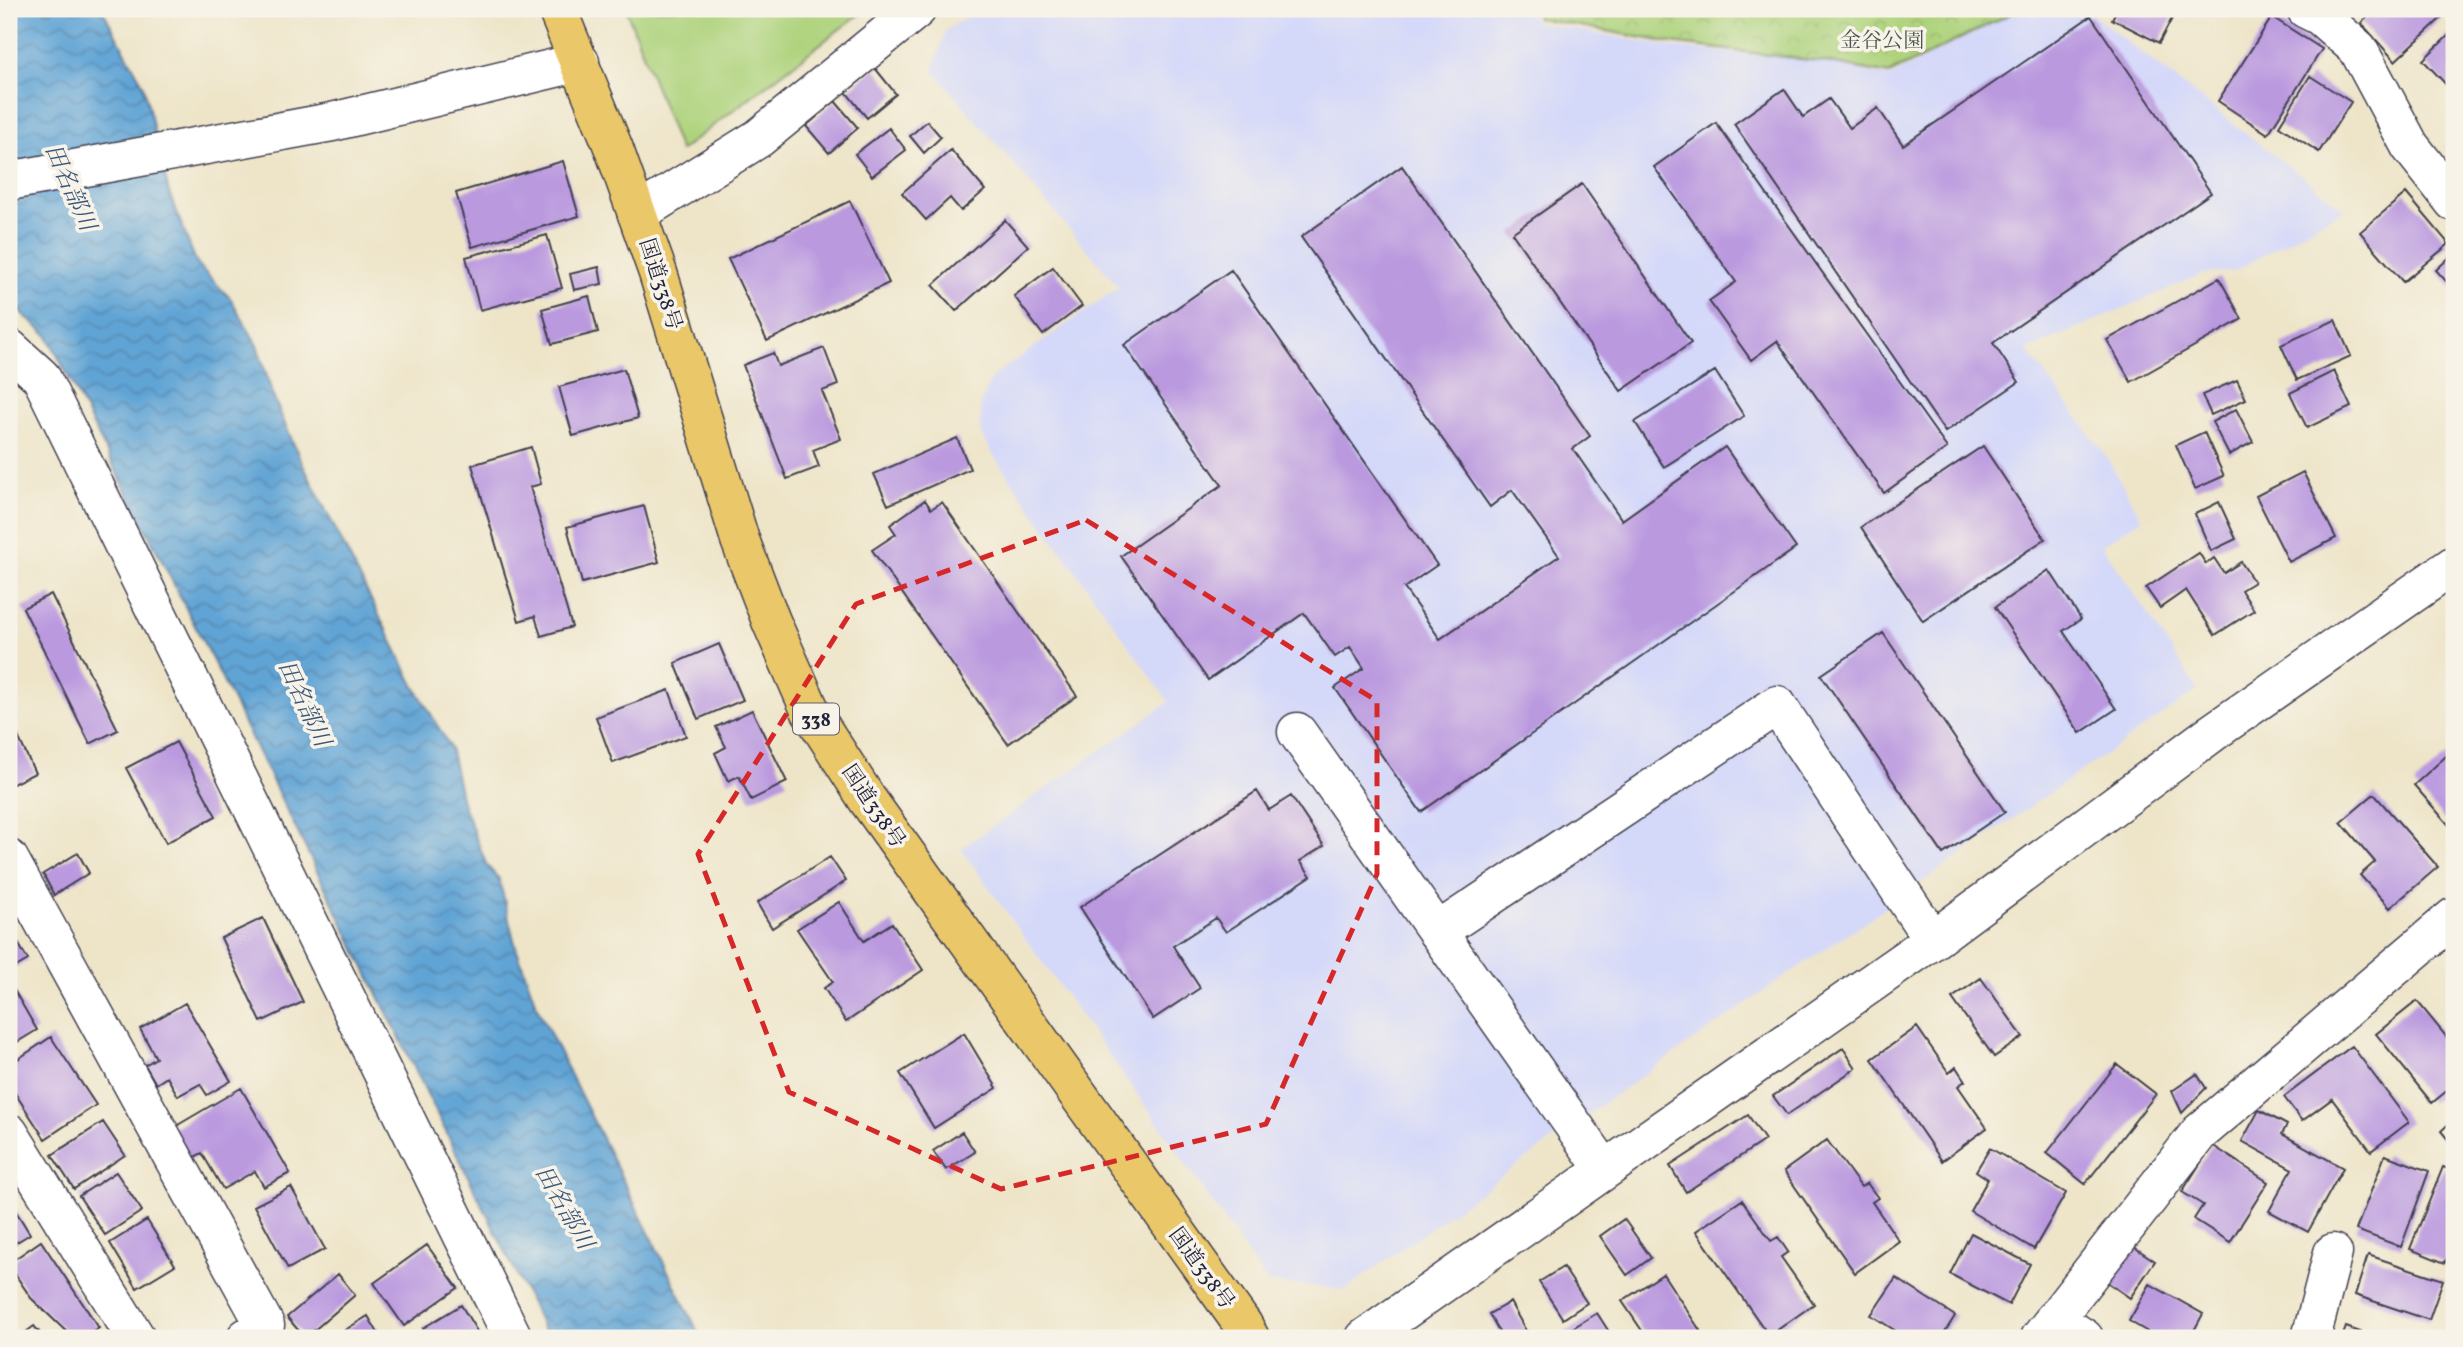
<svg xmlns="http://www.w3.org/2000/svg" width="2463" height="1347" viewBox="0 0 2463 1347" font-family="Vollkorn,'Noto Serif JP',serif">
  <defs>
    <pattern id="park-crowns" width="20" height="18" patternUnits="userSpaceOnUse" patternTransform="scale(1.75)"><rect width="20" height="18" fill="#afd37d"/><path d="M2 6a3 3 0 1 1 6 0M12 15a3 3 0 1 1 6 0" fill="none" stroke="#96b56d"/></pattern>
    <pattern id="water-waves" width="16" height="10" patternUnits="userSpaceOnUse" patternTransform="scale(1.75)"><rect width="16" height="10" fill="#61a4d5"/><path d="M0 5q4-4 8 0t8 0" fill="none" stroke="#5085ae"/></pattern>
  </defs>
  <rect width="100%" height="100%" fill="#f7f3e8"/>
  <filter id="ink" filterUnits="userSpaceOnUse"><feTurbulence type="fractalNoise" baseFrequency=".0143" numOctaves="2"/><feDisplacementMap in="SourceGraphic" scale="14" xChannelSelector="R" yChannelSelector="G"/><feConvolveMatrix kernelMatrix="1 2 1 2 8 2 1 2 1" color-interpolation-filters="sRGB"/></filter>
  <filter id="wash" filterUnits="userSpaceOnUse"><feTurbulence type="fractalNoise" baseFrequency=".00686" numOctaves="4" result="noise"/><feDisplacementMap in="SourceGraphic" scale="28" xChannelSelector="R" yChannelSelector="G"/><feGaussianBlur stdDeviation="1.57" result="paint"/><feColorMatrix in="noise" values="0 0 0 0 0 0 0 0 0 0 0 0 0 0 0 0 0 1.4 0 .05"/><feComposite in="paint" operator="in"/></filter>
  <g filter="url(#wash)">
    <rect width="100%" height="100%" fill="#eee5c9"/>
    <path fill="#d4d8f9" d="M980 9H1533L1535 22 1671 47 1821 61 1889 77 2021 9H2085L2344 209 2235 271 2203 274 2027 350 2104 453 2142 519 2102 545 2198 690 1598 1107 1345 1290 1267 1282 1152 1115 961 849 1169 702 993 455 980 430 981 402 992 377 1119 287 933 70 946 30Z"/>
    <path fill="#afd37d" stroke="#687a5c" stroke-width="2" d="M626 9H866L680 151Z"/>
    <path fill="url(#park-crowns)" stroke="#687a5c" stroke-width="2" d="M1535 9H2020L1889 74 1825 62 1671 43 1537 18Z"/>
    <path fill="url(#water-waves)" stroke="#426388" stroke-width="2" d="M9 9H102L143 84 169 193 197 264 231 299 257 345 274 399 301 461 414 685 450 747 462 802 487 866 499 879 515 944 537 1007 701 1338H548L216 667 47 335 9 302Z"/>
    <g id="blocks">
      <path fill="#ba99df" d="M2117 9H2177L2159 43 2112 19Z
        M2376 9H2451L2395 61 2361 23Z
        M2091 16 2211 193 1993 343 2019 382 1945 432 1734 124 1784 89 1803 117 1829 99 1850 128 1878 108 1903 145Z
        M2272 17 2322 49 2268 134 2218 101Z
        M2454 30V93L2423 60Z
        M875 68 896 94 867 118 846 92Z
        M2310 76 2351 102 2319 152 2279 126Z
        M835 101 858 128 829 153 806 126Z
        M927 121 941 137 924 153 910 136Z
        M1716 123 1947 448 1884 493 1777 341 1751 360 1709 301 1736 282 1654 167Z
        M889 128 906 150 872 176 855 154Z
        M951 150 985 190 961 211 950 198 926 220 902 193Z
        M563 161 579 216 472 247 456 193Z
        M1402 166 1590 436 1573 449 1622 520 1725 447 1796 548 1421 812 1335 688 1364 668 1350 647 1335 657 1304 613 1208 680 1121 556 1222 485 1124 345 1231 270 1437 565 1404 588 1440 639 1559 556 1512 490 1490 507 1301 237Z
        M1582 184 1691 343 1621 391 1512 233Z
        M2406 193 2449 244 2403 282 2360 232Z
        M850 201 889 283 767 341 728 259Z
        M1005 220 1028 246 956 311 933 285Z
        M547 235 562 288 480 310 466 257Z
        M2454 253V290L2436 270Z
        M599 267 602 284 574 290 570 274Z
        M1053 267 1082 306 1043 335 1014 296Z
        M2219 278 2242 319 2131 382 2107 340Z
        M589 296 598 332 552 344 542 309Z
        M2335 320 2351 356 2297 380 2281 345Z
        M824 348 838 385 822 391 841 439 813 450 819 467 787 479 743 365 773 353 778 366Z
        M624 369 638 418 573 436 559 387Z
        M1715 371 1744 416 1664 467 1635 422Z
        M2334 371 2351 407 2307 428 2290 393Z
        M2237 380 2246 399 2211 415 2202 395Z
        M2236 409 2253 442 2229 455 2212 422Z
        M2204 432 2224 476 2195 489 2176 445Z
        M957 438 970 469 888 505 874 474Z
        M1983 446 2045 539 1923 621 1861 527Z
        M531 447 541 484 530 487 572 627 541 636 535 616 519 621 472 465Z
        M2303 472 2336 538 2289 562 2256 496Z
        M925 500 931 509 942 502 1077 696 1008 744 872 550 896 534 890 525Z
        M2219 502 2236 539 2211 551 2195 514Z
        M644 506 659 562 582 583 567 527Z
        M2199 553 2206 564 2214 558 2224 573 2241 562 2254 582 2241 590 2254 610 2215 635 2186 590 2160 608 2146 588Z
        M2049 570 2081 619 2063 631 2116 709 2080 733 1995 607Z
        M51 594 118 730 90 744 23 608Z
        M1883 633 2005 812 1943 854 1821 675Z
        M719 644 743 700 698 719 675 663Z
        M669 690 686 736 613 763 596 717Z
        M752 710 787 782 751 800 739 776 728 781 715 753 726 747 716 727Z
        M9 717 35 773 9 786Z
        M176 742 216 816 166 843 126 768Z
        M2454 749V831L2414 785Z
        M1257 791 1269 810 1291 796 1324 846 1300 861 1311 876 1226 932 1216 918 1173 946 1200 988 1153 1019 1080 907Z
        M2374 794 2438 867 2390 908 2360 875 2375 862 2341 822Z
        M78 853 89 873 54 895 43 874Z
        M830 857 846 881 772 928 757 903Z
        M839 902 864 941 892 923 923 970 846 1022 824 988 833 982 797 929Z
        M263 918 303 1002 261 1022 221 938Z
        M9 928 28 960 9 971Z
        M1981 978 2023 1037 1994 1057 1952 998Z
        M11 985 37 1030 9 1047V986Z
        M2417 1001 2454 1046V1085L2432 1103 2376 1034Z
        M185 1003 231 1081 207 1095 200 1084 178 1096 167 1077 156 1084 145 1065 156 1058 140 1029Z
        M1917 1027 1949 1073 1956 1067 1965 1081 1958 1086 1987 1128 1942 1161 1872 1059Z
        M964 1033 997 1088 934 1128 900 1073Z
        M51 1037 96 1105 45 1139 9 1084V1065Z
        M2352 1046 2409 1122 2371 1151 2332 1099 2302 1121 2284 1097Z
        M1843 1048 1856 1068 1787 1115 1773 1096Z
        M2117 1064 2156 1094 2085 1184 2047 1153Z
        M2197 1074 2206 1088 2182 1113 2172 1091Z
        M241 1088 290 1173 264 1187 255 1171 223 1189 202 1153 189 1160 171 1129Z
        M2259 1110 2287 1125 2282 1134 2343 1168 2308 1232 2269 1211 2292 1169 2242 1141Z
        M1748 1115 1765 1140 1686 1192 1670 1166Z
        M2454 1119V1147L2441 1131Z
        M103 1122 125 1155 74 1189 52 1155Z
        M962 1132 975 1152 946 1170 933 1151Z
        M1827 1140 1861 1187 1867 1183 1878 1198 1872 1202 1899 1241 1855 1273 1784 1171Z
        M2212 1145 2268 1182 2230 1242 2194 1219 2203 1205 2182 1192Z
        M1990 1148 2066 1193 2034 1249 1970 1211 1988 1179 1976 1171Z
        M2385 1155 2429 1171 2401 1247 2356 1230Z
        M2443 1167 2454 1171V1240L2445 1263 2410 1249Z
        M116 1172 142 1211 105 1235 79 1196Z
        M291 1187 325 1249 288 1269 254 1206Z
        M9 1200 30 1234 12 1245 9 1239Z
        M1742 1200 1771 1241 1778 1237 1788 1252 1781 1257 1814 1304 1769 1336 1696 1231Z
        M1624 1219 1651 1258 1627 1275 1600 1236Z
        M147 1220 175 1265 137 1288 110 1243Z
        M1971 1233 2030 1264 2009 1305 1950 1274Z
        M41 1241 99 1328 84 1338H73L31 1298 9 1265V1263Z
        M427 1245 458 1288 404 1326 374 1283Z
        M2131 1245 2155 1261 2130 1298 2107 1282Z
        M2368 1255 2443 1280 2429 1320 2355 1295Z
        M1563 1267 1587 1303 1563 1319 1539 1282Z
        M338 1274 355 1295 305 1338 287 1317Z
        M1663 1274 1705 1338H1647L1622 1301Z
        M1896 1278 1955 1316 1941 1338H1907L1871 1315Z
        M2150 1284 2203 1314 2190 1338H2158L2129 1321Z
        M1510 1302 1530 1338H1502L1489 1314Z
        M461 1305 481 1338H429L423 1328Z
        M1597 1313 1613 1338H1566L1563 1334Z
        M368 1316 381 1338H350L345 1330Z
        M34 1326 44 1338H18Z
        M2346 1327 2377 1338H2342Z"/>
    </g>
  </g>
  <g filter="url(#ink)">
    <use href="#blocks" fill-opacity="0" stroke="#413f50" stroke-width="2"/>
    <g fill="none" stroke-linecap="round" stroke-linejoin="round">
      <g stroke="#413f50" stroke-width="41">
        <path id="minor" d="M2306 9 2320 16 2358 49 2410 146 2454 202
          M9 181 332 122 580 62
          M637 214 759 138 917 9
          M9 348 41 377 513 1338
          M1297 732 1605 1170
          M9 859 265 1325 246 1338
          M1437 932 1777 705 1933 940
          M9 1133 136 1338
          M2054 1319 2084 1338
          M1365 1338 1933 940 2212 733 2454 565
          M2040 1338 2199 1133 2454 917
          M2311 1338 2333 1253"/>
      </g>
      <g stroke="#413f50" stroke-width="41">
        <path id="highway" d="M557 9 614 149 658 273 740 540 771 621 810 710 867 799 1243 1325 1250 1338"/>
      </g>
      <use href="#minor" stroke="#fff" stroke-width="38"/>
      <use href="#highway" stroke="#eac769" stroke-width="38"/>
    </g>
  </g>
  <path fill="none" stroke="#d62828" stroke-width="5" stroke-dasharray="14 9" stroke-linejoin="round" d="M1086 520 1377 701V874L1266 1124 1001 1189 789 1092 698 854 856 604Z"/>
  <g text-anchor="middle" stroke-width="7" stroke-linejoin="round" paint-order="stroke">
    <rect fill="#f7f3e8" stroke="#62616f" stroke-width="2" x="793" y="703.5" width="46" height="31" rx="5"/>
    <g font-size="19" font-weight="bold" fill="#22223b">
      <text x="816" y="726">338</text>
    </g>
    <g font-size="21" fill="#4c574f" stroke="#f7f3e8">
      <text x="1882" y="47">金谷公園</text>
    </g>
    <g font-size="21" fill="#22223b" stroke="#f7f3e8">
      <text transform="translate(661 284) rotate(72)" y="7">国道338号</text>
      <text transform="translate(874 806) rotate(56)" y="7">国道338号</text>
      <text transform="translate(1202 1268) rotate(54)" y="7">国道338号</text>
    </g>
    <g font-size="23" font-style="italic" fill="#3b5679" stroke="#f7f3e8">
      <text transform="translate(71 187) rotate(66)" y="8">田名部川</text>
      <text transform="translate(305 703) rotate(65)" y="8">田名部川</text>
      <text transform="translate(565 1207) rotate(60)" y="8">田名部川</text>
    </g>
  </g>
  <rect width="2463" height="1347" fill="none" stroke="#f7f3e8" stroke-width="35"/>
</svg>
